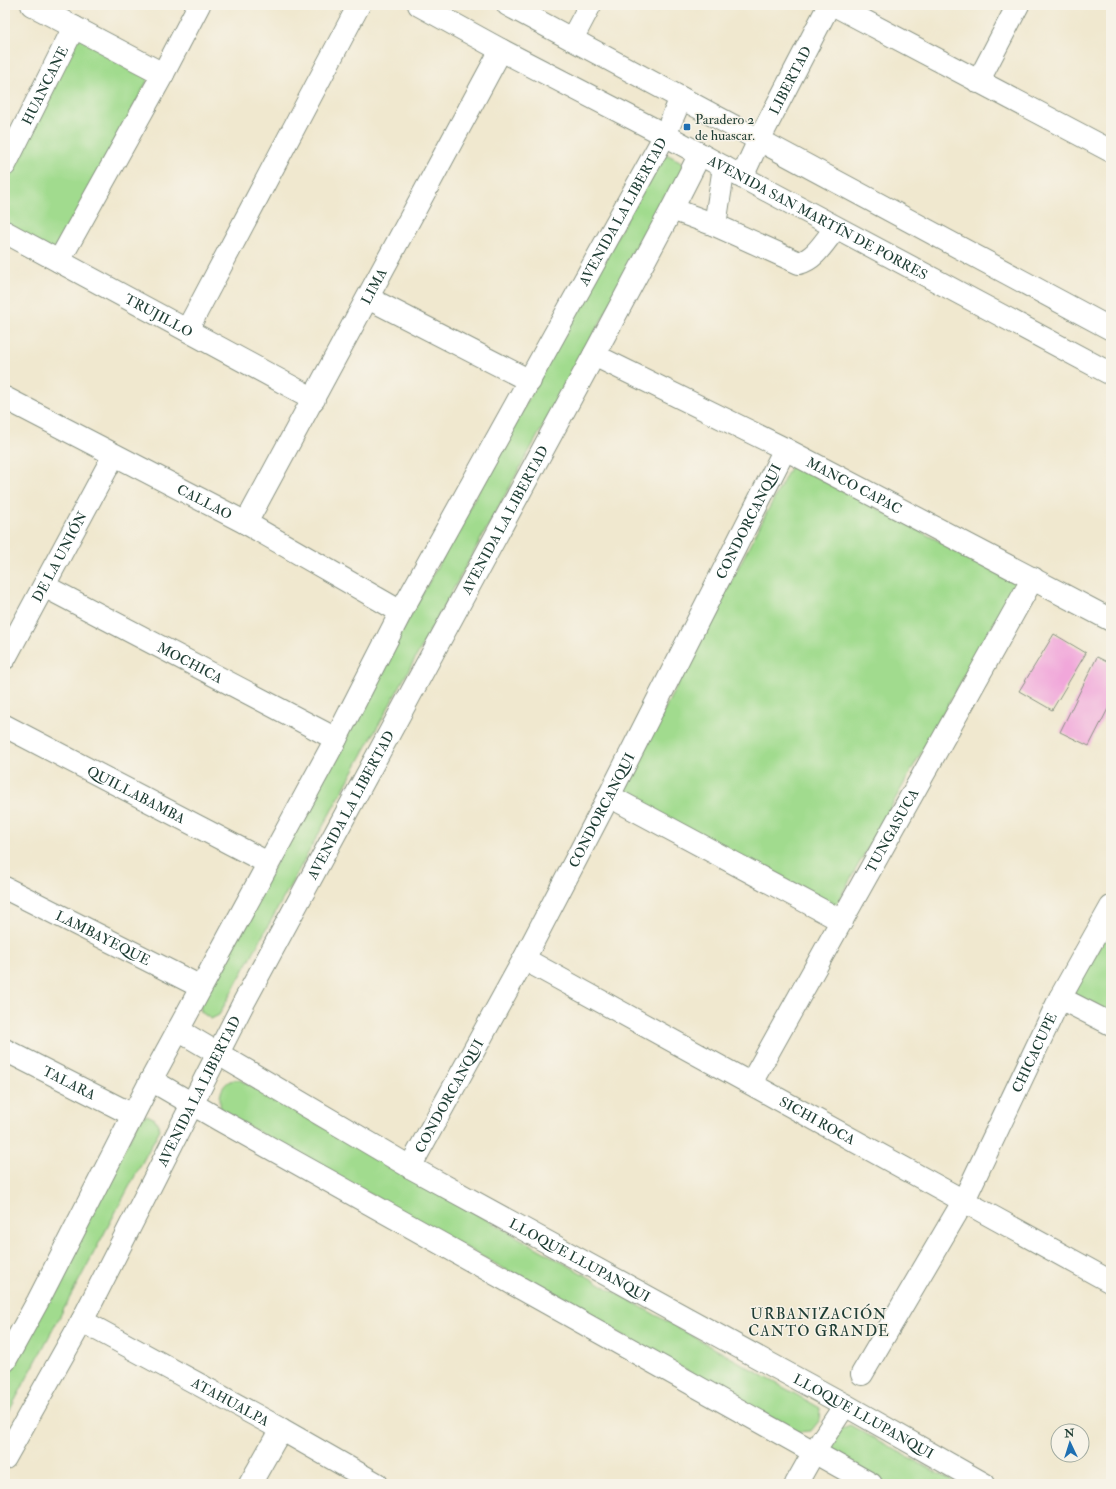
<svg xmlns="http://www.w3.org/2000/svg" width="1116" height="1489" viewBox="0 0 1116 1489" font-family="'IM FELL Double Pica',serif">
  <rect width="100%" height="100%" fill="#f7f3e8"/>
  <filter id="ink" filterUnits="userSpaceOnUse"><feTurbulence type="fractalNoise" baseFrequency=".025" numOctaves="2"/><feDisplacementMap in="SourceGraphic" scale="8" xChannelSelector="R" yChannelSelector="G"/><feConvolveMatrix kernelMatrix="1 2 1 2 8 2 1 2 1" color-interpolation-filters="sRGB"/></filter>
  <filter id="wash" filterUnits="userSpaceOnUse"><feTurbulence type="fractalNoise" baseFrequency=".012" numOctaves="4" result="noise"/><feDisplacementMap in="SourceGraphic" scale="16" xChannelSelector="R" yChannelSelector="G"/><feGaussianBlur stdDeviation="0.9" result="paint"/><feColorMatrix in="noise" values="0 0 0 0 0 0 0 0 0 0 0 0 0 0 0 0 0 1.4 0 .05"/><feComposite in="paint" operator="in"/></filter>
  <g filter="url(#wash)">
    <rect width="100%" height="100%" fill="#f0e8cf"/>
    <path fill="#a1db8e" stroke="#608c61" d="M79 33 153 70 57 253 5 225V179Z
      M666 154 682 162 684 170 219 1015 211 1019 201 1012 200 1003 658 161Z
      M792 464 1017 582 833 910 620 795Z
      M1111 926V1014L1073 994Z
      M240 1080 820 1408 819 1421 811 1431 797 1432 221 1111C219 1100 219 1087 230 1081 233 1080 237 1080 240 1080Z
      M147 1115 155 1119 160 1129 5 1419V1377L140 1119Z
      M850 1425 958 1484H886L832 1454 830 1443 835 1431Z"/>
    <g id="blocks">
      <path fill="#f1a7da" d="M1054 634 1086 653 1052 710 1019 691Z
        M1097 657 1111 664V703L1089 746 1060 732Z"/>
    </g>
  </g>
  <g filter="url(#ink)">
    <use href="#blocks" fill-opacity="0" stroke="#889282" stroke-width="1"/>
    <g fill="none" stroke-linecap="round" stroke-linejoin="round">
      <g stroke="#889282" stroke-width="24">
        <g id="minor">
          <path d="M32 5 163 74"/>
          <path d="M834 5 1111 151"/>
          <path d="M572 39 590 5"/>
          <path d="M978 82 1018 5"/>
          <path id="s1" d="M5 165 74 27"/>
          <path id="s2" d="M742 177 759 140 829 5"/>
          <path d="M672 209 715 225 799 263C816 259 825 240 836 228"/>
          <path d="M715 225 724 167"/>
          <path id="s3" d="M5 232 314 399"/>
          <path d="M59 261 163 74 199 5"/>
          <path d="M368 298 530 381"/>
          <path d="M187 330 359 5"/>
          <path id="s4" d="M594 355 785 449 1111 620"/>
          <path id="s5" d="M5 398 246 523 401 612"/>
          <path id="s6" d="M246 523 501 50"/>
          <path id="s7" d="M44 586 336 739"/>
          <path id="s8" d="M5 658 114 455"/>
          <path id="s9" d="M5 726 268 863"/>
          <path d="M609 796 842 921"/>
          <path id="s10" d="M5 888 201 987"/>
          <path id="s11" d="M524 959 1111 1282"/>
          <path d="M1060 998 1111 1024"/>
          <path id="s12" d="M178 1030 410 1167 845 1405 984 1484"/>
          <path id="s13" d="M5 1050 133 1115"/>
          <path d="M151 1080 220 1120 871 1484"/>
          <path id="s14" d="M751 1083 1033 578"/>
          <path id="s15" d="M410 1167 524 959 609 796 785 449"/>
          <path id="s16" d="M82 1321 281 1429 377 1484"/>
          <path id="s17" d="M5 1361 38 1301 151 1080 336 739 401 612 665 135 681 98"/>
          <path id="s18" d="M862 1374 963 1202 1060 998 1111 907"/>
          <path id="s19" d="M5 1458 82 1321 244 1002 594 355 672 209 700 154"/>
          <path d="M250 1484 281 1429"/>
          <path d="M796 1484 814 1452 845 1405"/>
        </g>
      </g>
      <g stroke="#889282" stroke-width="24">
        <g id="major">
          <path id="s20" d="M419 5 501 50 665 135 742 177 1111 374"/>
          <path d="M508 5 1111 329"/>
        </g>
      </g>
      <use href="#minor" stroke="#fff" stroke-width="22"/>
      <use href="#major" stroke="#fff" stroke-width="22"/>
    </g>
  </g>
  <rect fill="#1f6fb2" stroke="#f7f3e8" stroke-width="1.5" x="683" y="123" width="8" height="8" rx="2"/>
  <g text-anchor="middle" stroke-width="3" stroke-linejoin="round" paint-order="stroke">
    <g font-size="14" fill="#1f3d34" stroke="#f7f3e8">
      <text dy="5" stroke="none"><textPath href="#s2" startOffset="108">LIBERTAD</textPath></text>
      <text dy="5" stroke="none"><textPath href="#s1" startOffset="89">HUANCANE</textPath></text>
      <text dy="5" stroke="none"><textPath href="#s17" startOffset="1305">AVENIDA LA LIBERTAD</textPath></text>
      <text dy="5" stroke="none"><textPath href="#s20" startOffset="452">AVENIDA SAN MARTÍN DE PORRES</textPath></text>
      <text dy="5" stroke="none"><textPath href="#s6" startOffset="269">LIMA</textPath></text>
      <text dy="5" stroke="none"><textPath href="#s3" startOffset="175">TRUJILLO</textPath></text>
      <text dy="5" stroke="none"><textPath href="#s4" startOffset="291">MANCO CAPAC</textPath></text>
      <text dy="5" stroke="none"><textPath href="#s5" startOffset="225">CALLAO</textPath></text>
      <text dy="5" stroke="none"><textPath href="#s19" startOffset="1063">AVENIDA LA LIBERTAD</textPath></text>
      <text dy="5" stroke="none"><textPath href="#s15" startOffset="729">CONDORCANQUI</textPath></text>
      <text dy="5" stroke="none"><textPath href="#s8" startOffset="115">DE LA UNIÓN</textPath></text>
      <text dy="5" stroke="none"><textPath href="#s7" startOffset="165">MOCHICA</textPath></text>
      <text dy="5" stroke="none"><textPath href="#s9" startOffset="148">QUILLABAMBA</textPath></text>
      <text dy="5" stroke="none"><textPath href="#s19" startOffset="739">AVENIDA LA LIBERTAD</textPath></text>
      <text dy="5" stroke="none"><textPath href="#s15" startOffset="405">CONDORCANQUI</textPath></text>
      <text dy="5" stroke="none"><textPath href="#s14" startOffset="289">TUNGASUCA</textPath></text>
      <text dy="5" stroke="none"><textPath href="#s10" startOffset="110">LAMBAYEQUE</textPath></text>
      <text dy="5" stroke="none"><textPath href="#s18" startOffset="365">CHICACUPE</textPath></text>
      <text dy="5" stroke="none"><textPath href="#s13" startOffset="72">TALARA</textPath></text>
      <text dy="5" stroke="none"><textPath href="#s19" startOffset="415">AVENIDA LA LIBERTAD</textPath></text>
      <text dy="5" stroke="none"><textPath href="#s15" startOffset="81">CONDORCANQUI</textPath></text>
      <text dy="5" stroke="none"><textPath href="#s11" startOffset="335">SICHI ROCA</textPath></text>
      <text dy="5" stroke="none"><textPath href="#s12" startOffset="463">LLOQUE LLUPANQUI</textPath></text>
      <text dy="5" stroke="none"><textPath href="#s16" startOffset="169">ATAHUALPA</textPath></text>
      <text dy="5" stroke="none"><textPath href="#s12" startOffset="787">LLOQUE LLUPANQUI</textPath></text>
    </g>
    <g font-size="14" fill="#1f3d34" stroke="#f7f3e8" text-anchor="start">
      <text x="695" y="124">Paradero 2<tspan x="695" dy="16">de huascar.</tspan></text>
    </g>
    <g font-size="15" letter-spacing="1" fill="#1f3d34" stroke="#f7f3e8">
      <text x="819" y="1319">URBANIZACIÓN<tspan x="819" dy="17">CANTO GRANDE</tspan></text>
    </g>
  </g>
  <rect width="1116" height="1489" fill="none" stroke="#f7f3e8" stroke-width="20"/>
  <g transform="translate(1070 1443) rotate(356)"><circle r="19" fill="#f7f3e8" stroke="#a1aaa0"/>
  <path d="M0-3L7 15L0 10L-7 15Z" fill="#1f6fb2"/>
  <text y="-6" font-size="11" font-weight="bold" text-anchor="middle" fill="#1f3d34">N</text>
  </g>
</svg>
